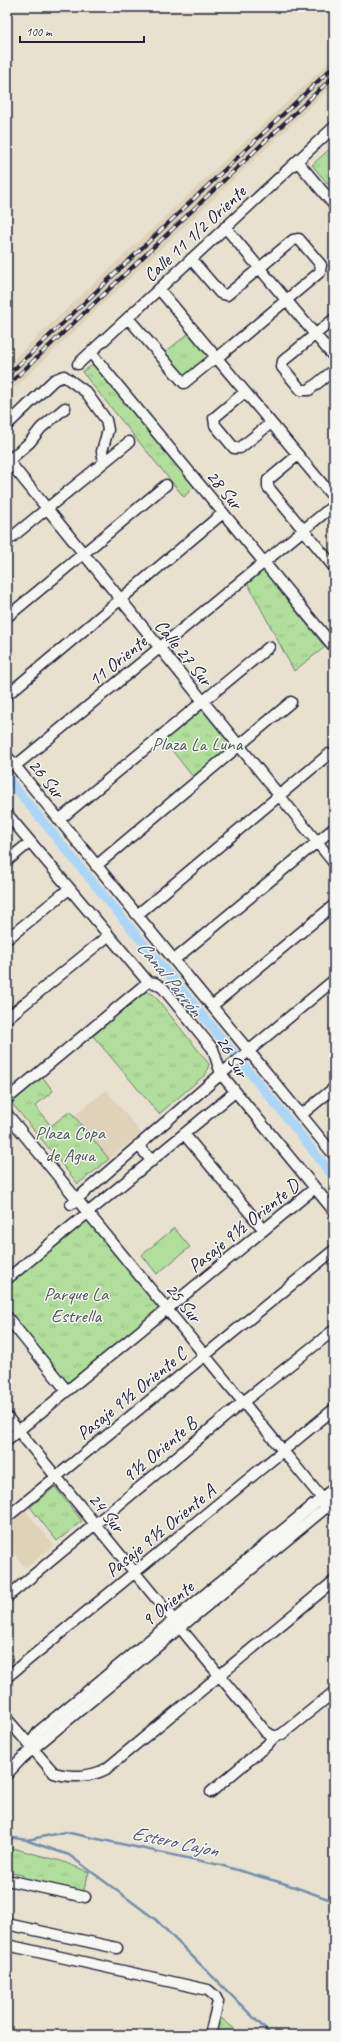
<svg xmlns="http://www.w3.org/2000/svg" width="341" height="2042" viewBox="0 0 341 2042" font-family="Caveat,sans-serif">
  <defs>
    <pattern id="park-tufts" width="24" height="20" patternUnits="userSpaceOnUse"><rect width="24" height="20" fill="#b1de9c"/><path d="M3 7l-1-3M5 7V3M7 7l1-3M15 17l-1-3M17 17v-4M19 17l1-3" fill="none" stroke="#98be87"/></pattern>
  </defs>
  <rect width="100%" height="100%" fill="#e8e1d0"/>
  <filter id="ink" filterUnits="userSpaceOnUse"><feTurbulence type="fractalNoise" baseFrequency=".025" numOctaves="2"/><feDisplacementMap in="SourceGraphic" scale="8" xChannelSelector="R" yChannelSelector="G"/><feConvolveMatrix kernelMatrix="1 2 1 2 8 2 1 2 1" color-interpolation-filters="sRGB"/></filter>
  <g filter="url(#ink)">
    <path fill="#ded2b8" d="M334 58V84L7 395V365Z
      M106 1090 141 1133 109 1159 74 1116Z
      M23 1508 54 1545 26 1568 7 1545V1522Z"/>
    <path fill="#b1de9c" stroke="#6a806c" d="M174 1228 190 1247 157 1274 142 1255Z"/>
    <path fill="url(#park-tufts)" stroke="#6a806c" d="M334 145V189L333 190 312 165Z
      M189 333 210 358 184 379 163 354Z
      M94 364 195 486 184 497 82 372Z
      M263 570 325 647 294 671 248 584Z
      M202 709 232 746 193 777 163 739Z
      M146 991 154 995 209 1064 206 1074 159 1114 93 1036Z
      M42 1076 53 1091 35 1106 51 1126 70 1111 109 1159 78 1184 10 1101Z
      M88 1220 162 1309 70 1385 66 1384 7 1312V1286Z
      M55 1487 82 1521 57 1541 30 1507Z
      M12 1848 61 1861 89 1872 83 1893 22 1880 23 1875 7 1872V1849Z
      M221 2018 242 2035H218Z"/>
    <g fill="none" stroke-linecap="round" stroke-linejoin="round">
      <path stroke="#758eac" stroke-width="2.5" d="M7 1837 27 1840 65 1832 220 1865 286 1884 334 1901
        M28 1841 69 1855 155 1919 271 2035"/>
      <path stroke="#acd6f8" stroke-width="9" d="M7 778 296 1129 334 1178"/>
      <g stroke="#22223b" stroke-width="13">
        <path id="minor" d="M297 161 334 205
          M225 227 334 357
          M191 259 220 293 227 295 293 240 299 239 321 265 320 272 217 358
          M159 289 334 498
          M128 318 184 383 216 357
          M334 319 283 361 282 367 301 390H309L334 370
          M91 353 334 647
          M78 364 334 127
          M245 392 214 418 215 425 234 448H240L271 423
          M7 425 54 380 64 376 86 392 106 420 108 430 102 451 104 462
          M298 455 268 480V487L334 567
          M7 459 334 863
          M7 462 30 442 41 428 65 408
          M7 541 129 442
          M7 617 166 485
          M7 695 223 513
          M7 756 334 1155
          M15 766 334 505
          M7 814 148 982 155 983 163 988 213 1049 221 1074 334 1211
          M59 820 269 647
          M7 861 30 842
          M96 866 291 702
          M137 915 329 754
          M7 939 69 889
          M174 960 334 828
          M212 1006 334 905
          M7 1018 108 936
          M7 1099 148 982
          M7 1114 334 1513
          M301 1115 334 1088
          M184 1134 264 1230
          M138 1145 152 1161
          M71 1204 221 1074 334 980
          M7 1279 235 1092
          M7 1317 67 1391
          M7 1417 265 1731 274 1737
          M7 1440 315 1188
          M7 1517 334 1250
          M7 1597 243 1402 334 1330
          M7 1677 334 1409
          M7 1719 54 1773C70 1778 91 1777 106 1769L334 1581
          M274 1737 282 1734 334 1692
          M32 1750V1741L39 1731 334 1488
          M7 1774 22 1758 40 1743 334 1501
          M211 1792 267 1745 274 1737
          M7 1880 85 1897
          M7 1924 117 1948
          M7 1945 208 1990 215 1996 218 2002 210 2035"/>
      </g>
      <use href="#minor" stroke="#f6f6f2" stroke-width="10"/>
      <g stroke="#22223b" stroke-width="4">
        <path id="rail" d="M7 376 334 66
          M7 386 334 76"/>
      </g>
      <use href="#rail" stroke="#f6f6f2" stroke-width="2.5" stroke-dasharray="8" stroke-linecap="butt"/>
    </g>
  </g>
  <g text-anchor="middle" stroke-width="3" stroke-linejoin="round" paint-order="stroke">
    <g font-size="19" fill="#22223b" stroke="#f6f6f2">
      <text transform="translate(194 233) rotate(-43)" y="7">Calle 11 1/2 Oriente</text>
      <text transform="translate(225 489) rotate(51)" y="7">28 Sur</text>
      <text transform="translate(184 652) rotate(51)" y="7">Calle 27 Sur</text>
      <text transform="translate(117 660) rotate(-39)" y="7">11 Oriente</text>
      <text transform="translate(47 778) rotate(51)" y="7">26 Sur</text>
      <text transform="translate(233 1056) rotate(60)" y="7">26 Sur</text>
      <text transform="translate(243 1225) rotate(-39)" y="7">Pasaje 9½ Oriente D</text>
      <text transform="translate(184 1302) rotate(51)" y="7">25 Sur</text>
      <text transform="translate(131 1393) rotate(-39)" y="7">Pasaje 9½ Oriente C</text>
      <text transform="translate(159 1449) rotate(-40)" y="7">9½ Oriente B</text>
      <text transform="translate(107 1512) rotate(51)" y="7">24 Sur</text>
      <text transform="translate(160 1530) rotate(-39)" y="7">Pasaje 9½ Oriente A</text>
      <text transform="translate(167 1603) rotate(-39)" y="7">9 Oriente</text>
    </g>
    <g font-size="19" fill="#4d5a58" stroke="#f6f6f2">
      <text x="197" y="750">Plaza La Luna</text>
      <text x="70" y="1139">Plaza Copa<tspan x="70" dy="22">de Agua</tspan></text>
      <text x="76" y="1300">Parque La<tspan x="76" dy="22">Estrella</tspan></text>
    </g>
    <g font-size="20" font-style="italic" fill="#4b5874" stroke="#f6f6f2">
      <text transform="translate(170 978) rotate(51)" y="7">Canal Parrón</text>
      <text transform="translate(175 1841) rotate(12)" y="7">Estero Cajon</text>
    </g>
  </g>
  <rect width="341" height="2042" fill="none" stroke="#f6f6f2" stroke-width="24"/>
  <rect x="12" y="12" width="317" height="2018" fill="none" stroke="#22223b" stroke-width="1.5" filter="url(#ink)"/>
  <path d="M20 36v6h124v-6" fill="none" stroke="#22223b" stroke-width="2"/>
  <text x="26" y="36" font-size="12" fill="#22223b" stroke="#f6f6f2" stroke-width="3" paint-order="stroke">100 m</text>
</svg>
